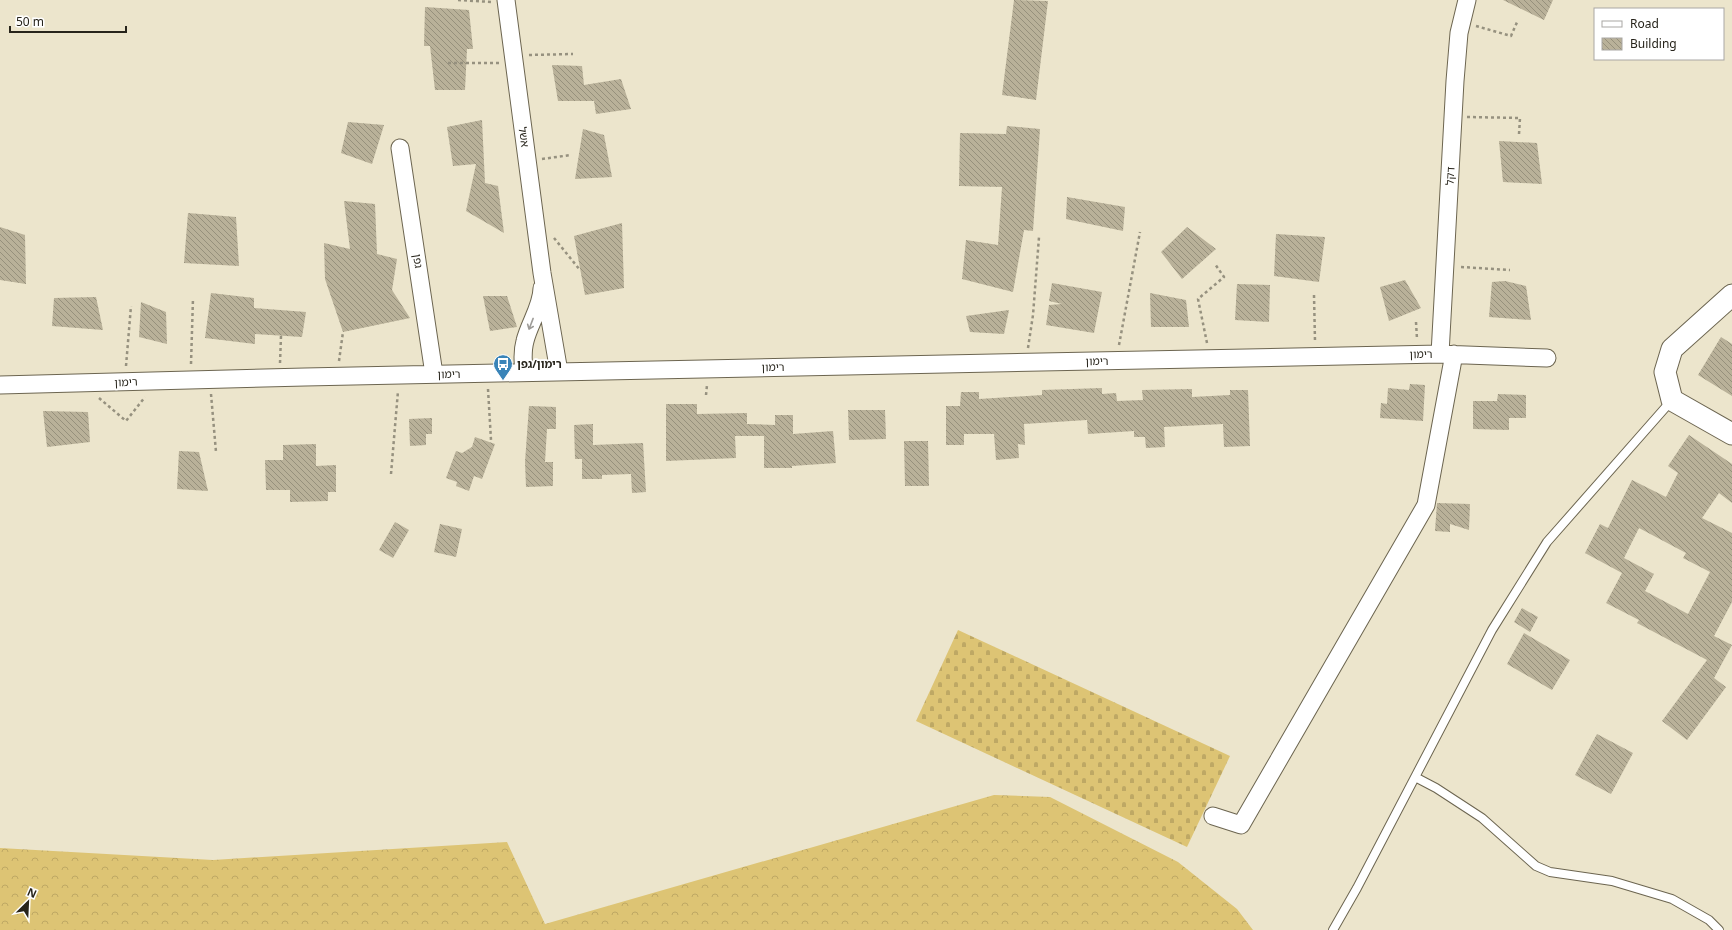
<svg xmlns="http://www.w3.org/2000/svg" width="1732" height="930" viewBox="0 0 1732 930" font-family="'Noto Sans','Noto Sans Hebrew',sans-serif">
  <defs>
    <pattern id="forest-crowns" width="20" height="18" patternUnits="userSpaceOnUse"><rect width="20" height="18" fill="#ddc474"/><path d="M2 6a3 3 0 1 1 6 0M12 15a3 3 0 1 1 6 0" fill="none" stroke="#bea864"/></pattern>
    <pattern id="cemetery-stones" width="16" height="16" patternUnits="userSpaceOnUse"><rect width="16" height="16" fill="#ddc474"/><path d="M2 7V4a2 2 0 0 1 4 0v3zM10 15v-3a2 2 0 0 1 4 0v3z" fill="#bea864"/></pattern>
    <pattern id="building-back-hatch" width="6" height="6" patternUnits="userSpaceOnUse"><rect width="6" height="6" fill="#b9b199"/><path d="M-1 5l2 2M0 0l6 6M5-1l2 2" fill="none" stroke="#96907c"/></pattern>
  </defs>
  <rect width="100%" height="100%" fill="#ece5cc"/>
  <path fill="url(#forest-crowns)" d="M994 795 1050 797 1178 862 1237 909 1253 930H0V848L213 860 507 842 545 924Z"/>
  <path fill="url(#cemetery-stones)" d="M958 630 1230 756 1187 847 916 721Z"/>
  <path fill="url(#building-back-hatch)" fill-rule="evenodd" d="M1014 0 1048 1 1036 100 1002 95Z
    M1503 0H1553L1544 20Z
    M425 7 469 10 473 49H467L465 90H435L430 46H424Z
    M552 65 582 66 584 85 621 79 631 109 596 114 594 101H558Z
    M482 120 485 183 498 186 504 233 466 211 476 164 453 166 447 127Z
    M348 122 384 125 372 164 341 153Z
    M1007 126 1040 129 1033 231 1024 230 1013 292 962 279 966 240 998 245 1002 187 959 186 960 133 1006 134Z
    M583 129 604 135 612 177 575 179Z
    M1499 141 1537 143 1542 184 1503 182Z
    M1067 197 1125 207 1123 231 1066 219Z
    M344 201 375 204 377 254 397 259 392 290 410 318 343 332 325 279 324 243 350 249Z
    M188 213 236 217 239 266 184 263Z
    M622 223 624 288 585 295 574 236Z
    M0 227 25 235 26 284 0 280Z
    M1187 227 1216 249 1182 279 1161 252Z
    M1276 234 1325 237 1319 282 1274 276Z
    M1405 280 1421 308 1389 321 1380 287Z
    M1505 281 1526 286 1531 320 1489 317 1492 282Z
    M1052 283 1102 292 1094 333 1046 325 1049 305 1062 304 1049 301Z
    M1237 284 1270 285 1269 322 1235 320Z
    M211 293 254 298V308L306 312 302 337 255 334V344L205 338Z
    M1150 293 1186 300 1189 327H1151Z
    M483 296H507L517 327 490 331Z
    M96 297 103 330 52 326 54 298Z
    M141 302 166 312 167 344 139 337Z
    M1009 310 1004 334 970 332 966 316Z
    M1721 337 1732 344V396L1698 375Z
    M1410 384 1425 385 1423 421 1380 418 1381 403 1387 404 1388 388 1409 390Z
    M1102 388V394L1116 393 1117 401 1143 400 1142 390 1192 389V397L1230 395V390H1248L1250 446 1224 447 1223 424 1164 427 1165 447 1146 448 1145 437H1134V431L1088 434 1087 420 1024 424 1025 445 1018 444 1019 458 996 460 994 434H964V445H946V406H960L961 392H979V399L1042 395V390Z
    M1498 394 1526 395V418H1509V430L1473 429V401H1497Z
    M666 404H697V414L747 413V424L775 425V415H793V434L833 431 836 463 792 466V468H764V436H735L736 458 666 461Z
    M529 406 556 407V429H547L545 462H553V486L526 487 525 462Z
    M848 410H885L886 439 849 440Z
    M43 411 88 412 90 442 47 447Z
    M432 418V434H426V445L410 446 409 419Z
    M593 424V445L643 443 646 492 632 493 631 474 602 475V479H582V459H575L574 425Z
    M1689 435 1732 464V503L1719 493 1702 518 1732 533V602L1714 636 1732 645 1714 678 1726 687 1687 740 1662 721 1707 660 1637 623 1639 620 1606 603 1622 573 1585 553 1600 524 1608 528 1632 480 1666 497 1678 473 1668 466ZM1639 528 1686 553 1683 558 1710 572 1688 614 1645 591 1654 574 1624 558Z
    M475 437 495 444 482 479 474 476 469 491 456 486 457 482 446 478 456 451 462 453 472 447Z
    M904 441H928L929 486H905Z
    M316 444V466L336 465V492H328V501L290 502V490H266L265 460H283V445Z
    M179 451 199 452 208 491 177 489Z
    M1437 503 1470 504 1469 530 1450 524V532L1435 531Z
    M395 522 409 530 393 558 379 550Z
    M440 524 462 529 456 557 434 552Z
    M1522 608 1538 617 1530 632 1514 622Z
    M1524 633 1570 660 1552 690 1507 664Z
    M1597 734 1633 753 1611 794 1575 775Z"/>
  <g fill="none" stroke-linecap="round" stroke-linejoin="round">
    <g stroke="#6c6550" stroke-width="10">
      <path id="service" d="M1415 777 1436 788 1482 818 1536 866 1550 872 1612 881 1672 899 1709 920 1719 930
        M1333 930 1357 888 1492 630 1547 542 1672 400"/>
    </g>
    <g stroke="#6c6550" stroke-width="19">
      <path id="minor" d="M506 0 542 273 559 372
        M400 148 434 374
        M1440 354 1455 81 1459 33 1467 0
        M524 372C523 362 522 352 525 341 529 324 542 306 542 288
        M0 385 305 377 1440 354 1547 358
        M1213 816 1241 825 1426 505 1454 354"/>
    </g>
    <g stroke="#6c6550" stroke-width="23">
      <path id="tertiary" d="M1732 295 1672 349 1665 372 1672 400 1732 434"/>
    </g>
    <path stroke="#96917f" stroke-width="2.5" stroke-dasharray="3 3" stroke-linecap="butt" d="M458 0 492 2
      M1476 26 1511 36 1518 20
      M529 55 573 54
      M448 63H499
      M1467 117 1520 118 1519 134
      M542 159 571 155
      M554 238 580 270
      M1461 267 1510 270
      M1314 295 1315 341
      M1416 322 1417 339
      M1207 343 1198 299 1224 277 1215 264
      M1119 345 1140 232
      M1028 348 1033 315 1039 237
      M339 361 343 332
      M280 363 281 336
      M191 364 193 298
      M126 366 131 306
      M488 389 491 440
      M211 394 216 452
      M706 395 707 385
      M99 398 126 421 145 397
      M391 474 398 391"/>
    <use href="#service" stroke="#fff" stroke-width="8"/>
    <use href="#minor" stroke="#fff" stroke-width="17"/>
    <use href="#tertiary" stroke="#fff" stroke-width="21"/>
  </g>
  <defs><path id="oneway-shaft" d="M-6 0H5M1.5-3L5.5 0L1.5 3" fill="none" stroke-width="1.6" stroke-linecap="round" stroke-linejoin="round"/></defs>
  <use stroke="#9e9c98" href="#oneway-shaft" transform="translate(531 324) rotate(111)"/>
  <defs>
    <g id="bus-pin" transform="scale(1)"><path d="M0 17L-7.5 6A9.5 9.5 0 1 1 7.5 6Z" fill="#3a84b8" stroke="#fff"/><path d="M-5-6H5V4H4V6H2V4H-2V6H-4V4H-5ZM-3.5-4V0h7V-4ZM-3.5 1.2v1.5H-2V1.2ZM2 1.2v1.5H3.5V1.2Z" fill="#fff"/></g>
  </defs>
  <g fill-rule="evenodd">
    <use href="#bus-pin" x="503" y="364"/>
  </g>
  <g text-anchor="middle" stroke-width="3.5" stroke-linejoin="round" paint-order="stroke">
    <g font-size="11" fill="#27241b" stroke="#fff">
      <text transform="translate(524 137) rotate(82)" y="4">אשל</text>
      <text transform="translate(1450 176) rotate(-87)" y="4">דקל</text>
      <text transform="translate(418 261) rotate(82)" y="4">גפן</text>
      <text transform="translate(1421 354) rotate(-1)" y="4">רימון</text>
      <text transform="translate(1097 361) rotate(-1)" y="4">רימון</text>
      <text transform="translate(773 367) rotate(-1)" y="4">רימון</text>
      <text transform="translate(449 374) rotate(-1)" y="4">רימון</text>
      <text transform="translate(126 382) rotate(-2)" y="4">רימון</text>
    </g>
    <g font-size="11" font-weight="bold" fill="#27241b" stroke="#fff" text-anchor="start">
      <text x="517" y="368">רימון/גפן</text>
    </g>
  </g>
  <rect x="1594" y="8" width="130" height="52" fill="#ffffff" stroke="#a9a7a4"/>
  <rect x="1602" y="21" width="20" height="6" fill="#ffffff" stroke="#a9a7a4"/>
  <text x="1630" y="28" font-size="12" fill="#27241b">Road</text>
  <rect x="1602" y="38" width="20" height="12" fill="url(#building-back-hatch)" stroke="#a9a7a4"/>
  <text x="1630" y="48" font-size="12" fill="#27241b">Building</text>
  <g transform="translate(28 902) rotate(24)" stroke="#ffffff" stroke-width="3" paint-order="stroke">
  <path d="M0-3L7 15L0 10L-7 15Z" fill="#27241b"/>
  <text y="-6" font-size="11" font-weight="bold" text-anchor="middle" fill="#27241b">N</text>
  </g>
  <path d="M10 26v6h116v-6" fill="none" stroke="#27241b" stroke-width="2"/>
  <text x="16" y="26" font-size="12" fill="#27241b" stroke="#ffffff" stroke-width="3" paint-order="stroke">50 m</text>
</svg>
